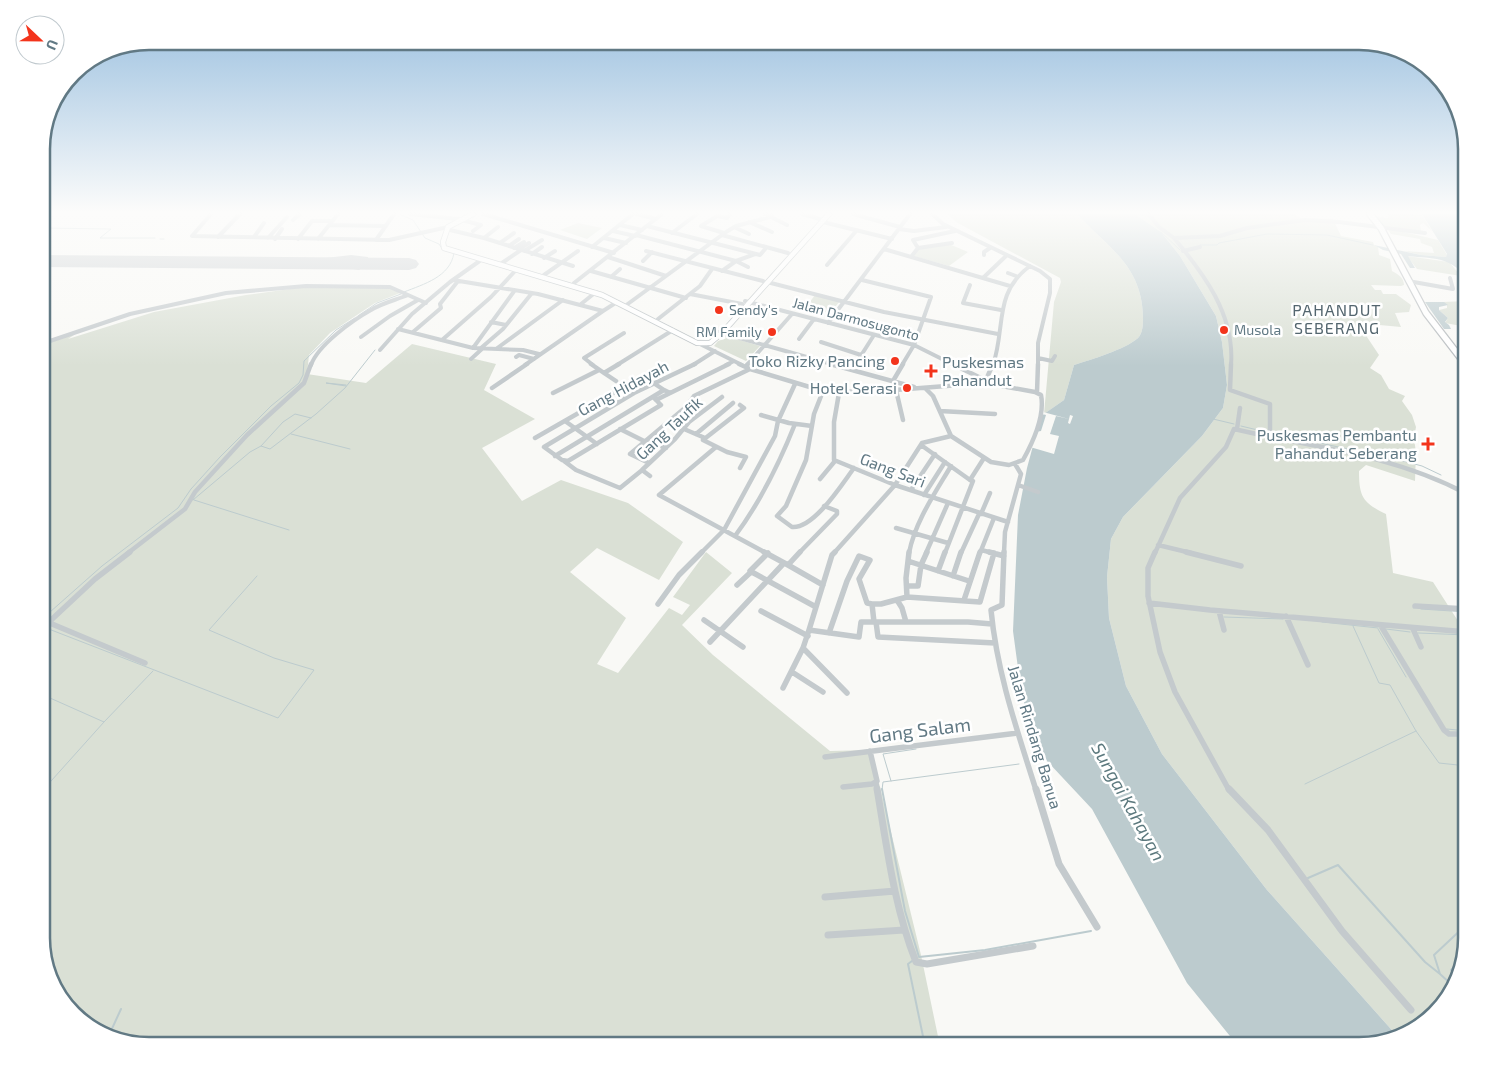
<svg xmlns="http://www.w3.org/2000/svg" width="1508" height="1087" viewBox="0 0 1508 1087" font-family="'Exo 2',sans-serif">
  <rect width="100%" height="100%" fill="#f9f9f6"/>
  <path fill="#dae0d5" d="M948 214H1077C1108 248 1142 265 1143 317 1143 324 1143 333 1138 338 1126 349 1090 360 1074 365L1064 400 1044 414 1054 302 1061 282 1060 278 956 222Z
    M1135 214H1295L1300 218 1333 219 1341 236 1373 242 1374 245 1378 247 1379 255 1390 259 1392 271C1398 274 1404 278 1404 285L1401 286 1371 285 1375 290H1381L1383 294H1396L1411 305 1409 312 1395 313 1401 327 1369 324 1367 337 1379 355 1370 368 1381 375 1389 389 1405 396 1402 401 1412 415 1416 427 1414 438 1416 453 1415 481 1366 465 1359 471C1359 497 1363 503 1386 514L1393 573 1433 582 1467 635V939L1445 1003 1407 1035 1398 1037 1267 890 1162 754 1126 686 1109 618 1107 577 1111 539 1123 517 1202 436 1223 408 1227 385 1222 342 1216 316 1180 256 1161 232Z
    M1389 214 1422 215 1432 231 1423 223 1420 225 1421 231 1383 227 1377 217 1388 218Z
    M578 223 602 228 587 239 560 230Z
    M1391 229 1438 240 1447 255 1446 257 1421 255 1404 251 1434 253 1432 247 1421 243 1420 239 1391 234 1389 231Z
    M949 244 968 252 949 266 914 256 919 249Z
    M1407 256 1449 262 1461 276 1417 269Z
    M297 288H391L400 293 375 303 330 333 309 355 307 374 366 383 412 344 496 364 484 390 535 419 482 448 522 501 561 480 628 503 683 542 659 580 597 548 570 572 626 618 597 664 618 673 669 608 682 615 690 605 673 597 706 552 732 573 682 625 713 655 830 751 871 750 921 955 940 1046H148L84 1024 56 992 41 945V343L77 333 68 339 154 312 246 295Z
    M815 295 840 301 830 313 806 307Z
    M1467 301V327L1445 323 1448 318 1439 310 1447 308V305L1443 302Z
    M726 336 760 346 746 361 714 346 718 341 727 338 725 337Z"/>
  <path fill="#bccbce" d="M1077 214H1135L1161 232 1180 256 1216 316 1222 342 1227 385 1223 408 1202 436 1123 517 1111 539 1107 577 1109 618 1126 686 1162 754 1267 890 1398 1037 1359 1046H1238L1187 983 1092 809 1033 746 1020 683 1013 631 1018 515 1027 468 1041 416 1064 400 1074 365C1090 360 1126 349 1138 338 1143 333 1143 324 1143 317 1142 265 1108 248 1077 214Z
    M1422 214H1467V277C1447 256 1435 259 1408 256L1415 268H1410L1401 254 1383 250 1374 245 1421 255 1446 257 1447 254Z
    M1425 302H1444L1448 305 1439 307V310L1448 318 1445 322 1449 325 1451 329H1444Z"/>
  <path fill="#f9f9f6" d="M1043 412 1069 419 1070 415 1073 416 1070 424 1068 423 1069 419 1056 416 1050 434 1059 436 1054 454 1030 447 1035 432 1041 431 1046 415 1042 414Z"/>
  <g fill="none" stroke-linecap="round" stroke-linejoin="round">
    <path stroke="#bccbce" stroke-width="1" d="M399 214 413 220 425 238 439 244 443 250 454 253C450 277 424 284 404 292
      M41 228 111 229 100 238H155
      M1161 232 1180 250
      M160 239H164
      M1200 245H1217L1219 243 1267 234 1327 235 1373 245
      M358 316 377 303 401 294
      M346 385 326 383 346 386
      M1213 419 1234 424
      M1241 426 1266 432
      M1273 433 1385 457
      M291 434 350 449
      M261 446 283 422 295 414 311 418
      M1392 458 1422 466 1441 475
      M193 500 250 452 261 446 270 449 316 414 345 388 375 350
      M194 500 289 530
      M1421 609 1467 612
      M1224 617 1283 619
      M41 620 102 566 178 508 191 489 220 457 271 406 299 383 303 375 304 361 336 330 355 318
      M1322 622 1378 628
      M41 626 278 718 314 670 274 658 209 630 257 576
      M1353 626 1379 683 1390 685 1416 731 1439 763 1467 766
      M1378 629 1406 677
      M1386 629 1410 632
      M1418 633 1467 635
      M41 694 104 722 153 671
      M1447 729 1467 731
      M891 781 883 754 916 749
      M1305 784 1416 731
      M43 790 104 722
      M882 790 883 782 1019 764"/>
    <path stroke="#bccbce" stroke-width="2" d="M882 789 905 911 919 957 985 950 1091 931
      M41 792 44 789
      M1308 878 1338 865 1425 962 1440 974
      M912 961 908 964 925 1046
      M1455 973 1451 970 1459 962
      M1451 984 1440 974 1434 955 1467 924
      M110 1033 121 1009"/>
    <path fill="#ced2d4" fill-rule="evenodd" d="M351 255 368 257V263L359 270 347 268 343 263 344 261 309 266 305 263 309 260ZM349 261H360L357 264Z"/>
    <path fill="#ced2d4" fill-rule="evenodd" d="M41 255 409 258 416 260 419 264 416 268 409 270 41 267Z"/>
    <g stroke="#b7bec1" stroke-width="6">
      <path id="major" d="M473 214 448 227 443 242 444 248 602 295 697 343H710L722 333 829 214"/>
    </g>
    <g stroke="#b7bcbf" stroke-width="8">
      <path id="highway-far1" d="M1370 214 1381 228 1426 313 1466 365"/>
    </g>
    <g stroke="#b7bcbf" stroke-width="9">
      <path id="highway" d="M1465 364 1467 366"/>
    </g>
    <path stroke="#c4cacd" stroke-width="4" d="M211 214 192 236 389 240 448 227
      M410 214 458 219 481 225 473 231
      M483 214 614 253
      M637 214 656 219
      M765 214 787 225
      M802 214 820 219
      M853 214 900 227
      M932 214 943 224 1040 271 1050 279V293L1038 343V365
      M1148 214 1159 227 1174 238 1220 236 1247 228 1305 220 1339 222 1425 233
      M293 220 300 214
      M749 222 772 232
      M823 222 892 239
      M329 225 386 226
      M620 225 642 230
      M647 226 760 255 766 248
      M734 227 749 234
      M899 229 914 231 946 227
      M450 230 484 238 573 266
      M613 231 635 236
      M672 233 697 214
      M724 233 701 226 717 216 727 218 730 214
      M636 235 736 261
      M722 235 788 253
      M218 237 240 214
      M254 237 264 223
      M268 238 287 217
      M484 238 498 227
      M604 238 626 243
      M1174 238C1204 274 1235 315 1231 365
      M275 239 282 229
      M298 239 312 221H332
      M318 239 338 214
      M376 240 394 214
      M500 243 514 233
      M509 246 519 239
      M592 247 633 214
      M514 248 524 242
      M918 248 952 243
      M519 249 529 243
      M884 249 1010 286
      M524 251 542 240
      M646 251 763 281
      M1183 251 1200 247
      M532 254 542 247
      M984 255V252L990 248
      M608 257 666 276
      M911 257 918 248 913 240 955 231
      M544 258 555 251
      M643 261 652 252
      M736 261 748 267
      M499 265 521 250
      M827 265 857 230
      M591 271 686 298
      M722 271 736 261 755 254
      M1008 273 1016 276
      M544 275 578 251
      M611 277 620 269
      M984 277 1006 256
      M453 280 538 294 603 311 617 302
      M862 280 931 297 914 345 902 365
      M1408 281 1453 289 1450 278
      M767 282 884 312 998 334
      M574 283 662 214
      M970 285 963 303 1001 310
      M690 294 742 304
      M745 301 914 345 954 365
      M581 304 596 292
      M625 306 726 232 736 226 770 217 772 214
      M658 319 700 286 712 269
      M491 322 506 325
      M828 323 910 214
      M398 329 473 348 523 350 539 354
      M413 332 441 308 440 304 458 281
      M718 332 835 365
      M361 337 390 316 418 300
      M799 339 814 319
      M442 340 491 297 516 270
      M821 342 861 355
      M698 343 742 365
      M41 344 130 314 226 293 306 286 390 287 426 303
      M473 348 515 290
      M481 348 503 329 532 293
      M496 349 563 300
      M380 350 412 314 450 282 481 260
      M516 357 519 355 534 359
      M1038 358 1052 361 1055 356
      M471 359 483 348
      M311 365C318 345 353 320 371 310 382 303 396 300 408 295
      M525 365 603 311
      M593 365 584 358 624 333
      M617 365 673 330
      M693 365 715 351
      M726 365 734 361
      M747 365 792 314
      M855 365 874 335
      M993 365C1006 327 993 293 1030 266"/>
    <path stroke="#c4cacd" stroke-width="4.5" d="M591 364 604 373
      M739 364 750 369 823 391 869 392 985 383 1035 392 1041 395C1045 415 1033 442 1023 460L1009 465 991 462 951 436 933 396 925 388
      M830 364 914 387
      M952 364 985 380
      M1231 364 1230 390 1270 404V437C1338 450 1405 461 1467 494
      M746 366 748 364
      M852 370 856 364
      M616 381 604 373 619 364
      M893 381 903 364
      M985 382 993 364
      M492 388 527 364
      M896 390 903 420
      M823 391 814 414 806 460 786 506 777 516 792 527C814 529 842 484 854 468
      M1037 392 1038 364
      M553 393 599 370
      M839 393 834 422V460L895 485 1008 522
      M653 397 661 405 568 461 562 460 544 447 634 393 695 364
      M656 400 729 364
      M740 405 744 408 703 440 727 452 746 457 740 468
      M940 411 995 414
      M761 415 789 423 812 426
      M565 421 597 444
      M620 429 644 441
      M684 429 705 438
      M1237 429 1240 408
      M696 434 733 403
      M535 438 643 376 664 390
      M646 441 666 448
      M921 445 970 480 984 458
      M716 447 659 495 766 553
      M1388 452 1389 461
      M555 456 664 390 670 393
      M564 461 576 470 620 488 641 471
      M649 463 630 454 686 407 694 396 750 369
      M650 476 642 470 675 439 689 422 722 397
      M820 479 835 461
      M1018 485 1038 492
      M911 490 935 454
      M924 495 945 462
      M981 514 990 493
      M896 528 948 543
      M735 536C761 501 779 464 795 424
      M1158 545 1191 553
      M981 550 993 553
      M128 553 185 509 195 492 247 435 304 383 311 364
      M701 553 724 530 775 436 778 421 795 384
      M799 553 837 514V511L824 506
      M834 553 895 485 922 443 951 436
      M909 553C915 522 935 493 951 466
      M926 553 948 503
      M945 553 973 481 970 480
      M961 553 979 514
      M980 553 994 518
      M1004 553 1005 532 1021 474 1015 464
      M1155 553 1180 498 1226 447 1234 429 1270 437"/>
    <path stroke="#c4cacd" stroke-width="5.5" d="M130 552 95 579 50 621 52 624 145 663
      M764 552 788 565 800 552
      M989 552 1004 556
      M1004 552 1002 605 991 610C997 673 1017 730 1036 790
      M1155 552 1148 568V596L1160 652 1175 692 1229 790
      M1186 552 1241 566
      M768 553 750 571 816 607
      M908 561 909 552
      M788 565 823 585
      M938 571 945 552
      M953 576 961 552
      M737 585 751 572
      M907 586H918L921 565 927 552
      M907 597 906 578 908 561 969 581
      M897 600 902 608 906 622
      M964 600 980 552
      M1149 603 1210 610 1467 632
      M658 604 679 575 702 552
      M1415 606 1467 609
      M761 611 808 636
      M1219 611 1224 630
      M1286 616 1308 665
      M704 620 743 647
      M874 622 872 604H881L907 597 980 602 994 553
      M876 622 878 637 995 643
      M1381 626 1444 730 1449 734H1467
      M1413 629 1421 647
      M809 630 832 555 835 552
      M829 633 847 581 859 556 870 560 859 579 867 603 872 604
      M710 642 784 563
      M803 648 847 693
      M792 672 823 692
      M783 688 803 648 809 630 859 637 861 622H968L992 624
      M825 757 1018 733
      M876 783 877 790
      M843 787 872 784 877 781 870 751"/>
    <path stroke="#c4cacd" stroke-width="7" d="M877 789C887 847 894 907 916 962L927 964 1033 946
      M1036 789 1059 864 1097 927
      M1229 789 1268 830 1342 931 1411 1010
      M825 897 895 891
      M828 935 904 930"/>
    <use href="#major" stroke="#fff" stroke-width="4.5"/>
    <use href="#highway-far1" stroke="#fff" stroke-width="5.5"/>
    <use href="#highway" stroke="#fff" stroke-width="7"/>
  </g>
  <linearGradient id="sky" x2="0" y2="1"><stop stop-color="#96bdde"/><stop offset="0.58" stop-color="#fcfcfb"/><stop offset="1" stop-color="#fcfcfb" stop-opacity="0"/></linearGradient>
  <rect width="1508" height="366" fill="url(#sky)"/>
  <g fill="#f3341c" stroke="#fff" stroke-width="2">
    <circle cx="719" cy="310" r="5"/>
    <circle cx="1224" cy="330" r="5"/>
    <circle cx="772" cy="332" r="5"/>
    <circle cx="895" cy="361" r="5"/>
    <path d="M928.5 363.5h5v5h5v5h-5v5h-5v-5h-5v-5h5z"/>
    <circle cx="907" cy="388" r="5"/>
    <path d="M1425.5 436.5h5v5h5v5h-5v5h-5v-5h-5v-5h5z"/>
  </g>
  <g text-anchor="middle" stroke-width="5" stroke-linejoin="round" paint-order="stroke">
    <g font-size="14" fill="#617984" stroke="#fff" text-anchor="start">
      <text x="729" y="315">Sendy's</text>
      <text x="1234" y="335">Musola</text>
      <text x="762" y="337" text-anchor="end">RM Family</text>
    </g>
    <g font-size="14" fill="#617984" stroke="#fff">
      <text transform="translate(856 319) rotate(15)" y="5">Jalan Darmosugonto</text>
    </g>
    <g font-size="16" letter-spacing="1" fill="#54666f" stroke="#fff">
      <text x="1337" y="316">PAHANDUT<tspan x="1337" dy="18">SEBERANG</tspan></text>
    </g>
    <g font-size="16" fill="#617984" stroke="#fff" text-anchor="end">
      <text x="885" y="367">Toko Rizky Pancing</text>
      <text x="942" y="368" text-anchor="start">Puskesmas<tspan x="942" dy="18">Pahandut</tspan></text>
      <text x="897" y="394">Hotel Serasi</text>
      <text x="1417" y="441">Puskesmas Pembantu<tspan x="1417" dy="18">Pahandut Seberang</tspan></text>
    </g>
    <g font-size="16" fill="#617984" stroke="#fff">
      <text transform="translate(623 388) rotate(-28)" y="6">Gang Hidayah</text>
      <text transform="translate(669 428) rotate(-43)" y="6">Gang Taufik</text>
      <text transform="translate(893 470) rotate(21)" y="6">Gang Sari</text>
      <text transform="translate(1035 737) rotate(73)" y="6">Jalan Rindang Banua</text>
    </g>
    <g font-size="18" font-style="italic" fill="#5c797e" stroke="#fff">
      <text transform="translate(1128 802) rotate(61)" y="6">Sungai Kahayan</text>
    </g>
    <g font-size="19" fill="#617984" stroke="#fff">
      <text transform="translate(920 730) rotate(-7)" y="7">Gang Salam</text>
    </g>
  </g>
  <path d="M0 0H1508V1087H0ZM149 50H1359A99 99 0 0 1 1458 149V938A99 99 0 0 1 1359 1037H149A99 99 0 0 1 50 938V149A99 99 0 0 1 149 50Z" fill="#fff" fill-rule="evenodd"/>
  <path fill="none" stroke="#617984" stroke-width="2.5" d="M149 50H1359A99 99 0 0 1 1458 149V938A99 99 0 0 1 1359 1037H149A99 99 0 0 1 50 938V149A99 99 0 0 1 149 50Z"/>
  <g transform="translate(40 40) rotate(112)"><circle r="24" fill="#ffffff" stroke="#c0c9ce"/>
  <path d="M0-4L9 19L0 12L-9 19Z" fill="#f3341c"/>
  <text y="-8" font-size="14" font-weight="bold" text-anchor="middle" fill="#617984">U</text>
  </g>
</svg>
